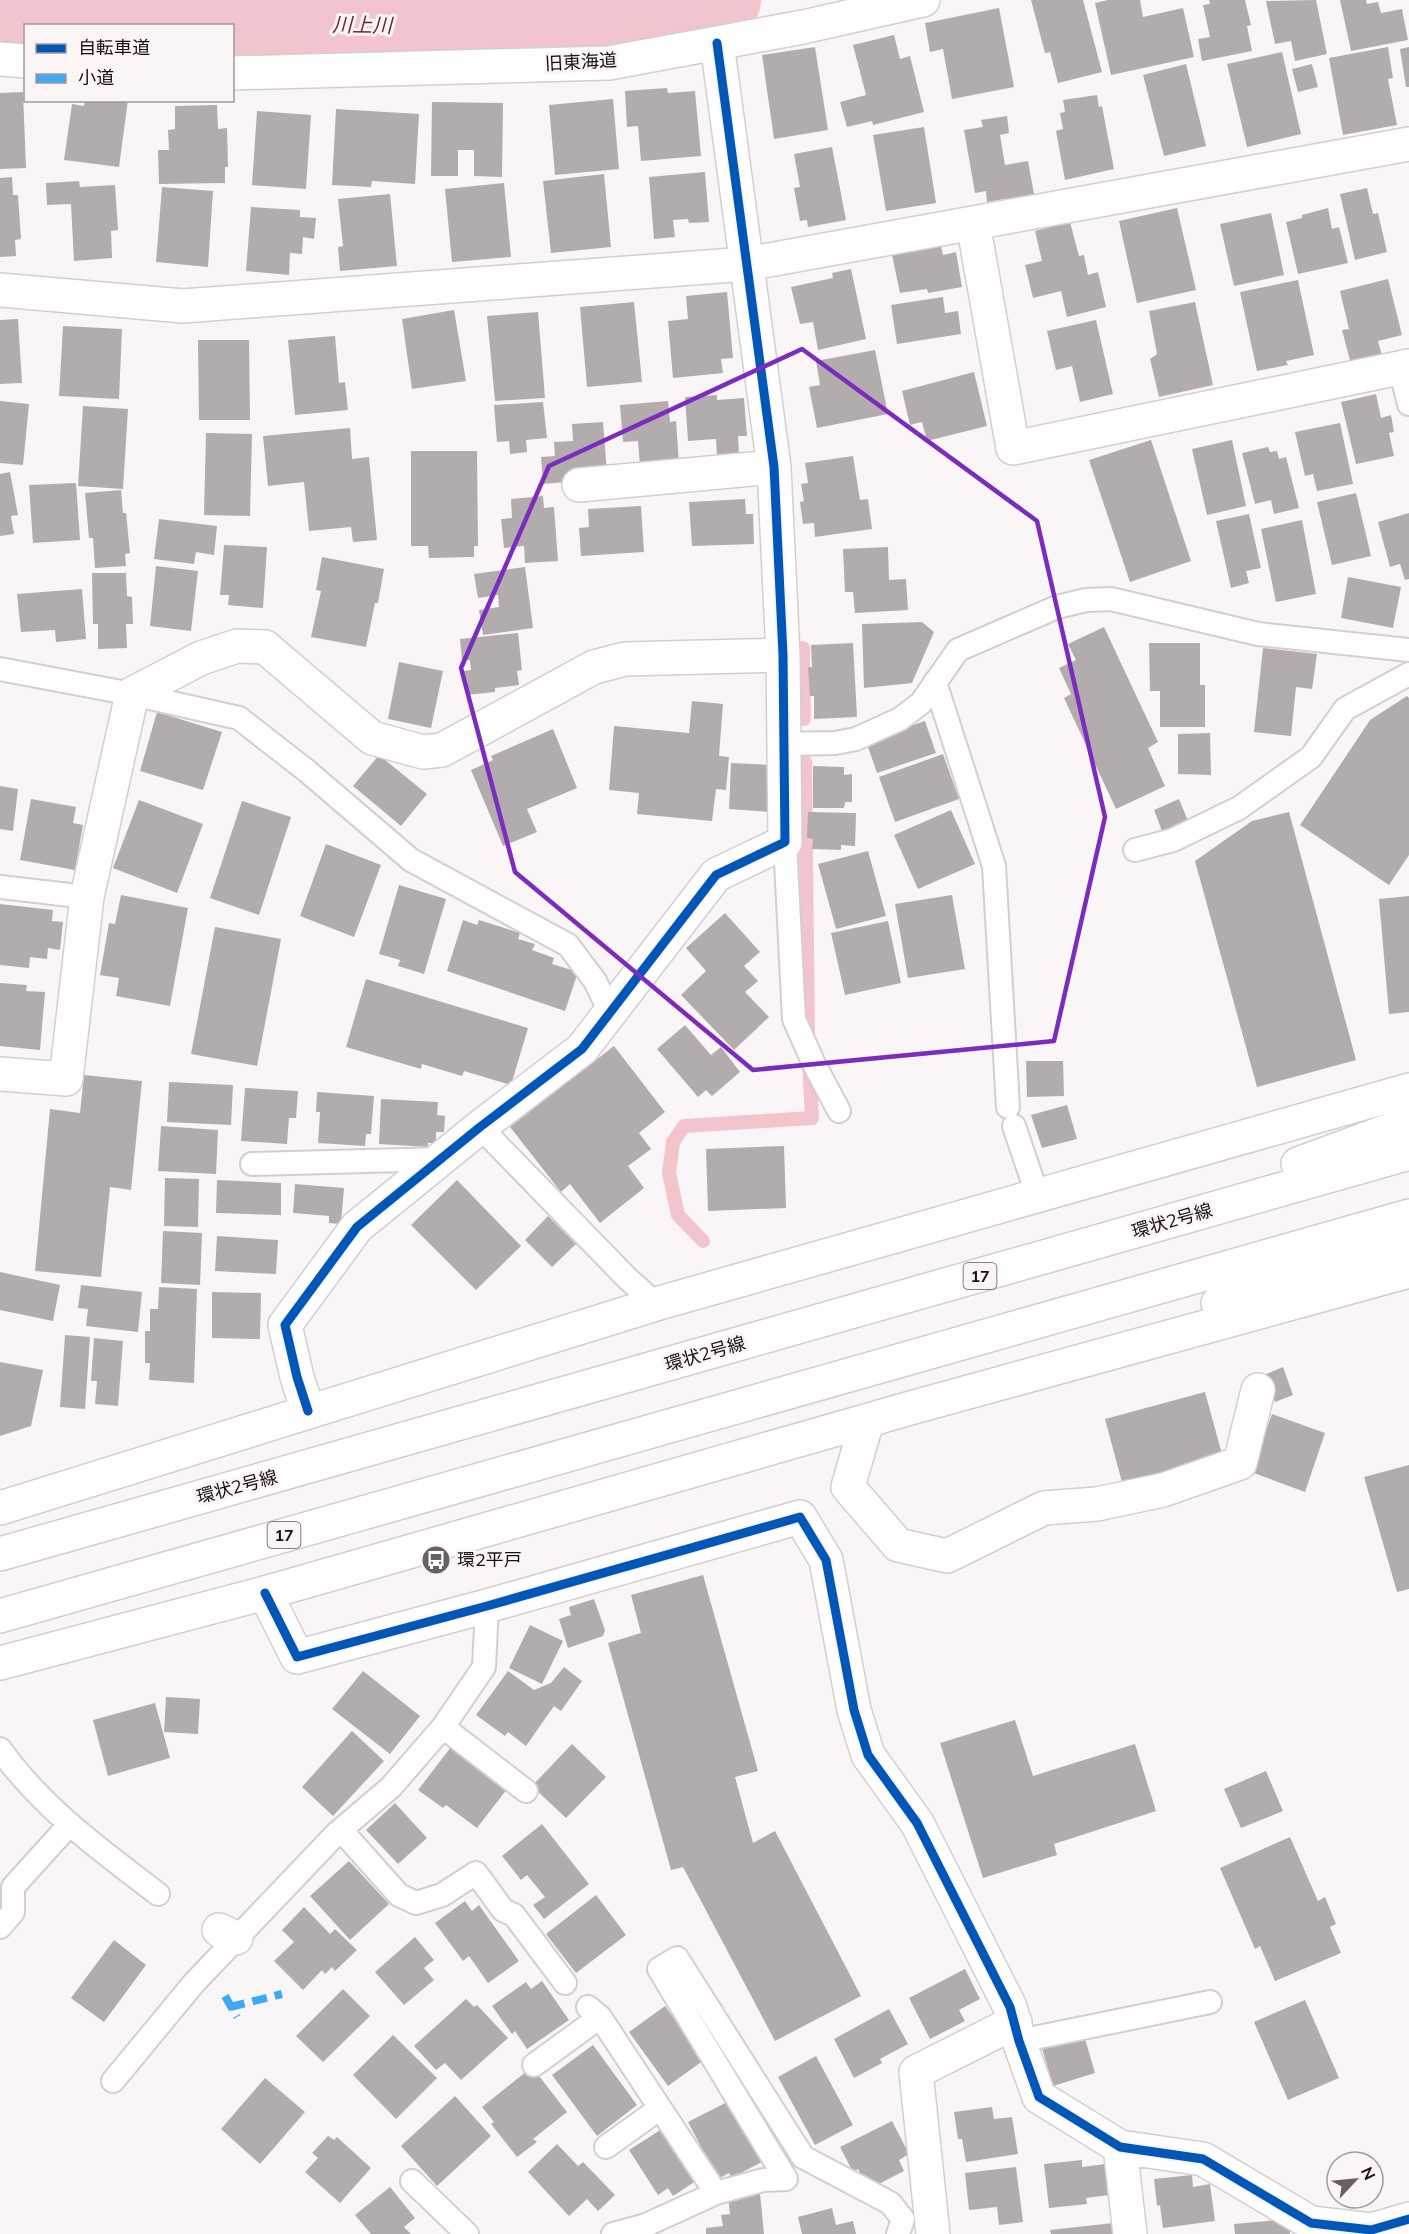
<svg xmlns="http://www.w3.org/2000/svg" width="1409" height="2234" viewBox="0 0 1409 2234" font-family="Mulish,'Noto Sans JP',sans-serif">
  <rect width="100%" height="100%" fill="#faf6f7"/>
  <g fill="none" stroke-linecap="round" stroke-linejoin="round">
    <path stroke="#f2c4cd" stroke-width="14" d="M730 0 732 9
      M803 648 804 719
      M805 762 808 1037
      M703 1241 678 1215 669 1173 673 1142 684 1126 812 1118 809 1062"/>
    <path stroke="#f2c4cd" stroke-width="76" d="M0 9 85 21 512 27 723 0"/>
  </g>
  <path fill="#b2acad" d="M1031 0H1083L1102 72 1058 83 1050 52 1045 53Z
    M1108 0H1140L1143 17 1183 8 1194 57 1111 75 1095 3Z
    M1209 0H1245L1251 25 1247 26 1252 51 1202 61 1198 39 1210 37 1203 5 1210 4Z
    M1316 0 1327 54 1295 61 1291 41 1275 44 1266 1Z
    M1340 0H1366L1367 4 1378 2 1381 13 1402 9 1408 40 1351 51Z
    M999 8 1014 87 952 99 943 49 930 52 925 23Z
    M894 35 900 59 910 56 924 112 873 125 872 121 847 127 840 102 866 95 853 45Z
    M815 47 828 130 774 139 762 55Z
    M1388 47 1393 78 1388 79 1397 125 1343 135 1329 58Z
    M1409 47V87H1406L1400 49Z
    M1282 52 1301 134 1247 147 1227 64Z
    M1186 64 1206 146 1164 156 1143 75Z
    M1312 64 1318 87 1298 92 1292 69Z
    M667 88 668 93 695 91 701 156 641 161 638 126 627 127 625 91Z
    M23 92 26 168 0 169V93Z
    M1097 95 1099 107 1102 106 1114 169 1065 180 1056 131 1063 129 1060 113 1065 112 1063 100Z
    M613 99 619 169 555 175 549 105Z
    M85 100H128L119 167 64 160 72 104 84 106Z
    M432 102 503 103 502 177 474 176V150H458V176H431Z
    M217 105 218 129 227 128 228 167H225V183L159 184 158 150H169L168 130 175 129V106Z
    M336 109 419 114 415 184 372 181 371 187 332 185Z
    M257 111 311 115 306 189 252 185Z
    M1007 116 1009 133 1000 135 1005 165 1028 161 1034 194 987 202 986 191 975 193 964 130 983 127 981 120Z
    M924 127 936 203 886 211 873 135Z
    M832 147 846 220 808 227 807 220 800 221 794 188 800 187 794 154Z
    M705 172 709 222 689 223 688 219 673 220 675 237 654 239 649 177Z
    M604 174 611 247 551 253 543 181Z
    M12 177 13 195H18L21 239 15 240 16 256 0 257V178Z
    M79 181 80 187 115 185 118 230 111 231 112 258 74 261 71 204 47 205 46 183Z
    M504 183 511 257 452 262 445 189Z
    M162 187 213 191 208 267 156 262Z
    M1367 188 1373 214 1378 213 1387 252 1355 260 1340 194Z
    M390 194 397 266 340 271 338 247 343 246 338 199Z
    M251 207 300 210V217L316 218 314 239 303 237 302 254 290 253 289 275 246 271Z
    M1177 208 1196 290 1137 303 1119 221Z
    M1328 208 1332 229 1339 227 1348 263 1298 274 1286 222 1302 218V215Z
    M1271 213 1284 275 1234 286 1220 224Z
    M1070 222 1079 256 1084 255 1088 275 1098 272 1106 307 1067 317 1061 291 1033 298 1025 265 1042 261 1035 231Z
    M941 246 943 255 956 252 962 287 928 293 927 289 900 293 892 255Z
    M851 269 866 339 818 350 813 322 800 324 791 287 833 278 832 273Z
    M1388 279 1402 335 1378 341 1382 356 1351 364 1342 330 1349 329 1340 291Z
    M1298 280 1314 355 1286 361 1288 365 1257 371 1240 292Z
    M727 292 733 358 721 359 723 373 673 378 668 321 688 319 686 296Z
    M943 297 945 313 958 311 961 334 897 344 891 305Z
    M634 302 642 382 587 387 580 307Z
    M1195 302 1213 385 1159 397 1150 359 1157 354 1149 311Z
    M454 310 466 381 412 389 402 319Z
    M538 312 545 398 495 401 487 316Z
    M18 319 22 383 0 384V320Z
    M1096 320 1113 394 1080 402 1072 366 1056 370 1047 331Z
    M63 326 122 329 119 399 59 396Z
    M335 336 339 383 345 382 348 410 295 415 288 340Z
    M198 340H249L250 420H199Z
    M875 350 888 414 817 428 809 387 820 385 816 361Z
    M974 372 987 426 927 441 922 422 910 425 902 391Z
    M1376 394 1381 418 1391 415 1394 432 1389 433 1394 456 1356 464 1341 402Z
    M717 395V400L744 398 747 436H738L739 454 717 457 716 439 688 441 685 397Z
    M0 401 29 404 23 465 0 463Z
    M668 401 670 422 676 421 679 463 640 466 638 441 623 442 620 405Z
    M543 402 547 438 526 440 527 452 510 454 509 441 497 442 494 405Z
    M83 406 128 409 123 489 78 486Z
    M603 422 607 473 565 476 566 482 543 484 541 457 555 456 554 442 573 441 572 424Z
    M1340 423 1353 484 1317 491 1313 474 1305 476 1295 432Z
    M350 428 352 459 369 457 377 540 353 542 351 527 309 531 304 482 268 486 263 436Z
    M206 433 252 434 250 516 204 515Z
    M1151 440 1191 561 1130 582 1089 460Z
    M1232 440 1246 506 1207 515 1192 449Z
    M1268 447 1270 452 1277 451 1279 459 1286 457 1299 508 1274 514 1271 500 1255 504 1242 453Z
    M411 451H477L478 546H474V557L429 558 428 546H411Z
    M853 456 860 500 868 499 872 529 815 537 814 523 803 524 800 502 804 501 801 484 808 483 805 463Z
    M10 472 18 515 11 516 14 534 0 536V474Z
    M76 483 80 540 33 543 29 485Z
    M121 490 123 513H126L130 553 125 554 126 566 95 568 93 538H89L85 493Z
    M1356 493 1371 556 1332 565 1317 502Z
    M543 496 544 508 554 507 558 561 525 563 524 546 504 548 501 519 512 518 511 499Z
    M745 499 746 514H753L754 544 692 546 689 502Z
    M641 506 644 552 581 556 579 528 589 527 588 509Z
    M1409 513V579L1405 580 1400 564 1390 567 1378 522Z
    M1249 514 1261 568 1246 571 1249 583 1231 588 1216 521Z
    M159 519 217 526 214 555 196 552 194 564 154 559Z
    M1302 520 1316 594 1276 602 1261 529Z
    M224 545 267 547 263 608 228 605 229 595H220Z
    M888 547 889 580 906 579 908 610 855 613 853 592H845L843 549Z
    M322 557 384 569 378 603H375L366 647 311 637 321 591 316 590Z
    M156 566 198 571 191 631 150 626Z
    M525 567 533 628 483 635 479 610 499 607 498 595 478 598 474 574Z
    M92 573H126L127 596 132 597 133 624H126L127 648 98 649V624H93Z
    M1348 577 1401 587 1393 628 1341 618Z
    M82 589 86 639 56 642 55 630 21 632 17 594Z
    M922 622 934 632 912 683 864 688 862 624Z
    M1104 627 1158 742 1148 748 1165 786 1116 809 1064 698 1071 694 1059 668 1076 660 1068 644Z
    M518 633 522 670 517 671 519 685 495 688V692L466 695 463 671 471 670 470 660 462 661 460 639Z
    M853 643 857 717 814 719V696H810L808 667H812L811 645Z
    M1149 643H1200V685H1205V727H1160V691H1150Z
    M1263 648 1317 654 1312 689 1296 687 1291 736 1254 732Z
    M399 662 443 671 431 728 388 719Z
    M1407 696 1409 698V855L1389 885 1300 825 1370 720Z
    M692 701 723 704 719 756 729 757 726 790 716 789 712 821 637 814 639 793 609 790 614 726 689 733Z
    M157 712 222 732 203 790 140 771Z
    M925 721 936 753 877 773 866 741Z
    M553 729 577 788 527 809 537 832 503 846 471 770 493 760 491 756Z
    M1210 733 1211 775 1178 774V734Z
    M943 754 959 799 895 822 879 777Z
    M379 755 427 794 401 826 353 786Z
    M731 763 773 765 770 812 729 809Z
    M813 766 844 767V775L852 774V802H845L844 808H813Z
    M0 786 18 789 13 831 0 829Z
    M31 799 76 807 73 823 83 825 75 870 20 860Z
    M1179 799 1188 821 1162 831 1154 810Z
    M139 800 203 824 177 893 113 868Z
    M242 801 291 817 259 915 210 898Z
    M951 810 975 864 918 889 894 835Z
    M808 812 856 813 855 846 841 845V850L812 849 813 839 807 838Z
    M1289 812 1356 1060 1257 1087 1195 861 1252 821Z
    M326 844 381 865 354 937 300 916Z
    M868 851 886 916 836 929 818 864Z
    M399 885 446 899 424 974 398 966 400 960 379 954Z
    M121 895 188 908 170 1006 116 996 119 978 100 975 109 923 115 924Z
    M952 895 965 969 908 978 895 904Z
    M1409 896V1012L1389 1014 1379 899Z
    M0 904 53 910 52 921 63 922 60 950 48 948 47 959 30 957 29 968 0 965Z
    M725 913 760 952 744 966 758 981 745 992 769 1017 734 1050 681 995 706 971 686 948Z
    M463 920 477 925 479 920 520 933 518 939 535 944 532 950 554 958 552 964 578 972 565 1011 447 971Z
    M888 921 901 983 845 995 831 933Z
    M215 927 281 939 257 1066 191 1054Z
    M366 979 528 1028 511 1085 464 1071 462 1076 422 1064 421 1069 346 1047Z
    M0 983 27 985 26 991 45 992 40 1050 0 1046Z
    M685 1025 711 1055 721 1047 740 1072 712 1096 706 1090 698 1097 657 1049Z
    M614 1046 665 1112 639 1133 651 1149 628 1166 644 1188 600 1223 570 1184 561 1192 510 1127Z
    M1026 1061H1063L1064 1096 1027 1097Z
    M84 1075 142 1081 131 1190 110 1187 101 1277 35 1271 50 1109 80 1113Z
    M169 1082 233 1085 231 1125 167 1122Z
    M245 1088 298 1091 296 1118H289L287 1144 241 1141Z
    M317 1092 374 1096 371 1134H366L365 1146 318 1143 320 1112H316Z
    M381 1099 438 1102 437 1115 445 1116 444 1132H436V1143H428V1147L379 1144Z
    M1067 1105 1077 1139 1042 1148 1031 1115Z
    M161 1126 218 1130 216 1174 158 1171Z
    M784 1146 786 1208 708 1211 706 1149Z
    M165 1178 199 1179 198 1227 164 1226Z
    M217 1180 281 1183V1215L216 1213Z
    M457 1180 521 1246 476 1290 411 1225Z
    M295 1184 344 1188 341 1224 329 1223V1216L293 1213Z
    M548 1216 576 1244 552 1267 525 1240Z
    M163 1231 202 1233 200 1285 161 1283Z
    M217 1236 278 1240 276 1274 215 1271Z
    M0 1272 60 1285 53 1321 0 1310Z
    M81 1285 142 1292 138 1332 86 1326 88 1309 78 1308Z
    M159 1287 197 1289 194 1383 149 1380 150 1363H145V1331H150V1309H158Z
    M212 1292 261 1293 260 1339 212 1338Z
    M65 1335 90 1337 85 1409 60 1407Z
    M94 1338 123 1341 118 1406 95 1404 97 1381H91Z
    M0 1362 43 1370 31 1426 0 1436Z
    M1283 1367 1293 1395 1275 1402 1264 1375Z
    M1205 1392 1223 1458 1123 1486 1105 1419Z
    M1272 1414 1325 1433 1305 1492 1251 1472Z
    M1409 1465V1589L1397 1592 1364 1477Z
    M703 1575 758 1771 735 1777 753 1843 775 1831 861 1996 775 2041 683 1867 671 1870 608 1643 641 1633 631 1595Z
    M594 1599 605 1630 603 1636 568 1648 559 1619 571 1615 569 1607Z
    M530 1625 563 1641 542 1684 509 1668Z
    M564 1667 582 1681 561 1711 554 1706 526 1746 508 1732 505 1736 476 1715 508 1671 534 1690 551 1683Z
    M363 1671 420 1716 390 1754 332 1709Z
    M166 1697 200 1699 198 1734 164 1732Z
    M155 1703 170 1758 108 1776 93 1720Z
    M1015 1720 1033 1776 1135 1744 1156 1811 1054 1844 1057 1855 983 1878 940 1743Z
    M352 1731 384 1761 333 1816 302 1787Z
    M572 1744 606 1777 566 1818 532 1786Z
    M451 1747 507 1789 477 1828 446 1805 443 1808 418 1790Z
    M1266 1771 1283 1811 1241 1828 1224 1789Z
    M395 1803 427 1838 398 1864 366 1830Z
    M542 1824 589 1884 544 1919 533 1905 545 1897 527 1875 521 1880 502 1856Z
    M1290 1837 1318 1901 1325 1897 1336 1924 1330 1927 1341 1953 1275 1981 1260 1946 1255 1949 1220 1868Z
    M349 1861 389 1904 350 1940 310 1896Z
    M596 1895 626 1935 576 1973 546 1934Z
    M465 1901 472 1911 479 1905 519 1961 488 1983 469 1956 463 1961 435 1923Z
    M304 1907 330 1934 335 1929 357 1950 335 1971 332 1967 325 1974 322 1970 303 1990 274 1961 294 1942 282 1930Z
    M415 1937 434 1960 424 1968 434 1980 404 2005 375 1972Z
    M114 1940 146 1965 104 2022 71 1998Z
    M965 1969 980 1999 959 2010 965 2021 930 2039 909 1998Z
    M542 1981 569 2020 527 2049 515 2031 512 2034 492 2006 526 1982 531 1989Z
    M343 1989 370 2016 323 2062 296 2036Z
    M466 1999 474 2007 477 2005 508 2038 461 2080 445 2063 436 2070 414 2046Z
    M1305 2000 1339 2078 1288 2100 1254 2022Z
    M665 2006 704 2060 668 2086 629 2032Z
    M889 2009 908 2044 880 2059 882 2063 854 2078 834 2039Z
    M393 2035 437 2078 396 2119 353 2075Z
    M1084 2035 1095 2073 1053 2086 1042 2048Z
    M593 2045 637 2105 597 2136 552 2075Z
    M816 2056 853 2125 815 2145 778 2077Z
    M532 2067 567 2112 533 2139 537 2142 517 2157 491 2124 494 2122 482 2107Z
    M265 2078 305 2112 260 2164 221 2129Z
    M455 2096 491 2136 437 2186 401 2146Z
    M731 2100 762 2162 731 2178 729 2173 718 2179 688 2122Z
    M992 2107 994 2119 1012 2117 1018 2154 966 2162 962 2139H958L954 2112Z
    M892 2121 909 2154 899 2160 904 2171 869 2189 858 2169 853 2172 840 2147Z
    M665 2127 699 2179 673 2196 668 2188 658 2195 629 2150Z
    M328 2136 334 2140 337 2137 371 2168 340 2203 305 2172 318 2158 312 2153Z
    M557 2144 578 2166 583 2162 615 2195 598 2211 587 2199 569 2216 528 2172Z
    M1082 2160V2167L1105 2164 1109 2195 1086 2198 1087 2204 1049 2208 1044 2164Z
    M1016 2167 1023 2222 999 2225 997 2207 969 2210 965 2173Z
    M1192 2175 1193 2187 1210 2184 1215 2221 1163 2228 1160 2205 1157 2206 1154 2179Z
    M390 2187 415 2218 404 2227 411 2234H371L355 2215Z
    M760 2193 764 2234H706V2228L723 2226 721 2215 730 2214 728 2196Z
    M832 2208 836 2225 853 2221 856 2234H802L798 2217Z
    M1289 2219 1290 2234H1235L1234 2224Z
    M1113 2223 1114 2234H1051L1050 2230Z"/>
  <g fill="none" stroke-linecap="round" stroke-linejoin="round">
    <g stroke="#d5cecf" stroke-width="26">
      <path id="service" d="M1400 368 1409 404
        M0 669 132 694 239 718 307 771 411 860 568 945 595 981 610 1012
        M935 682 994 866 1008 1107
        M784 744 835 743 856 739 900 719 921 703 958 650 1057 607 1086 600 1111 599 1258 634 1409 650
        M785 842 794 1019 814 1064 839 1111
        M1135 850 1173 840 1239 808 1311 757 1345 709 1409 674
        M0 887 87 897
        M1014 1126 1038 1197
        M480 1127 627 1278 656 1304
        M252 1164 441 1159
        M443 1727 526 1791
        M0 1749C42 1808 100 1850 158 1894
        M341 1830 399 1895 416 1903 442 1895 476 1873 503 1910 514 1915 565 1983
        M0 1927 13 1912V1887L69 1825
        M588 2007 600 2017 716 2193
        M1019 2041 1210 2002
        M534 2065 600 2017
        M113 2081 194 1983 336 1834 391 1787 443 1727 484 1667 487 1606
        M606 2147 659 2109
        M412 2181 467 2234
        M613 2234 646 2225 716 2193 763 2180 786 2179 659 1969 677 1958 803 2157 890 2203 903 2219 898 2234"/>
    </g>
    <g stroke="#d5cecf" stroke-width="36">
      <path id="minor" d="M0 59 26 61
        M232 73 609 63 803 27 923 0
        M973 223 1013 448 1409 366
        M0 290 183 306 747 264 1409 144
        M579 485 774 467
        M0 1074 66 1079 87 897 132 694 201 658 237 646 265 647 372 738 423 752 442 750 594 667 625 659 783 655
        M308 1411 297 1377 285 1325 357 1227 480 1127 582 1049 716 875 785 842 783 655 774 467 717 43
        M867 1421 848 1487 898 1545 947 1556 1044 1508 1097 1504 1163 1490 1240 1463 1258 1390
        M265 1593 297 1657 487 1606 800 1517 826 1560 854 1710 868 1755 917 1823 1010 2007 1019 2041 1039 2097 1120 2147 1203 2159 1311 2223 1371 2230 1409 2219
        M219 1930 236 1938
        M1120 2147 1130 2234
        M933 2234 916 2072 1015 2022"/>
    </g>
    <g stroke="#d5cecf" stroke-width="36">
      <path id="primary" d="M1298 1164 1409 1123
        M1218 1303 1409 1237
        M0 1508 656 1304 1409 1090
        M0 1554 1409 1153
        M0 1616 1409 1216
        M0 1663 265 1593 914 1407 1409 1271"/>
    </g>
    <use href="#service" stroke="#fefefe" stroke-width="22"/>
    <use href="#minor" stroke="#fefefe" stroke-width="33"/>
    <use href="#primary" stroke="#fefefe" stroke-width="33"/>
    <path stroke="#3fa9f5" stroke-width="8" stroke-dasharray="15 8" stroke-linecap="butt" d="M225 1996 237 2017
      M230 2007 282 1994"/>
    <g stroke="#fbf5f6" stroke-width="13">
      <path id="cycleway" d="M308 1411 297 1377 285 1325 357 1227 480 1127 582 1049 716 875 785 842 783 655 774 467 717 43
        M265 1593 297 1657 487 1606 800 1517 826 1560 854 1710 868 1755 917 1823 1010 2007 1019 2041 1039 2097 1120 2147 1203 2159 1311 2223 1371 2230 1409 2219"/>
    </g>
    <use href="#cycleway" stroke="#0057b8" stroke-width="9"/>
  </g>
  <path fill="none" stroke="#7b2cbf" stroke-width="4.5" stroke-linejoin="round" d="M802 349 1037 521 1105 817 1054 1041 753 1070 515 872 461 668 549 466Z"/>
  <defs>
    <g id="bus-disc" transform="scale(1.5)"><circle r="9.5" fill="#686062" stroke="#fbf5f6"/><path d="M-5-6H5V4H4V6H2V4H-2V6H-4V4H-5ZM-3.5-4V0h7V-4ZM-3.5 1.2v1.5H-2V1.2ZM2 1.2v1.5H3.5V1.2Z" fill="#fff"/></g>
  </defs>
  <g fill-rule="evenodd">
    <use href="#bus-disc" x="436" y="1560"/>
  </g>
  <g text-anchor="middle" stroke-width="6" stroke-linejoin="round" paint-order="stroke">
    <g fill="#fbf5f6" stroke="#5d5456" stroke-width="1.5">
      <rect x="963.5" y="1263" width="33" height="26" rx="4.5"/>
      <rect x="267.5" y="1522" width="33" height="26" rx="4.5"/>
    </g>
    <g font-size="16" font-weight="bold" fill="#190f11">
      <text x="980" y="1282">17</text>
      <text x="284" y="1541">17</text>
    </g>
    <g font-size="18" fill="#190f11" stroke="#fbf5f6">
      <text transform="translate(581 62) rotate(-3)" y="6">旧東海道</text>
      <text transform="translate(1172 1221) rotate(-16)" y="6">環状2号線</text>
      <text transform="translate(705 1354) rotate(-16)" y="6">環状2号線</text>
      <text transform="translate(237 1487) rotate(-15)" y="6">環状2号線</text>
    </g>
    <g font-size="18" fill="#190f11" stroke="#fbf5f6" text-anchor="start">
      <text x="457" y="1566">環2平戸</text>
    </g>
    <g font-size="20" font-style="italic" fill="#6f263b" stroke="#fbf5f6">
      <text transform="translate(362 25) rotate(1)" y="7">川上川</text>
    </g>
  </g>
  <rect x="24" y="24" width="210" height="78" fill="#fbf5f6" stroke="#a1999a" stroke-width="1.5"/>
  <rect x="36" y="44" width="30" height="9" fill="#0057b8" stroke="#a1999a" stroke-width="1.5"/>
  <text x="78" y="54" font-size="18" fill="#190f11">自転車道</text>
  <rect x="36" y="74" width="30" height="9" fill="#3fa9f5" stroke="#a1999a" stroke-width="1.5"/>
  <text x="78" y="84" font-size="18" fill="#190f11">小道</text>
  <g transform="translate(1355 2180) rotate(64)"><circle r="28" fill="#fbf5f6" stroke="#a1999a" stroke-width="1.5"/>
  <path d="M0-4.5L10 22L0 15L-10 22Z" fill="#686062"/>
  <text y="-9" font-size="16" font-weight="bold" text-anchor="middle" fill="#190f11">N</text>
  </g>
</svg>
